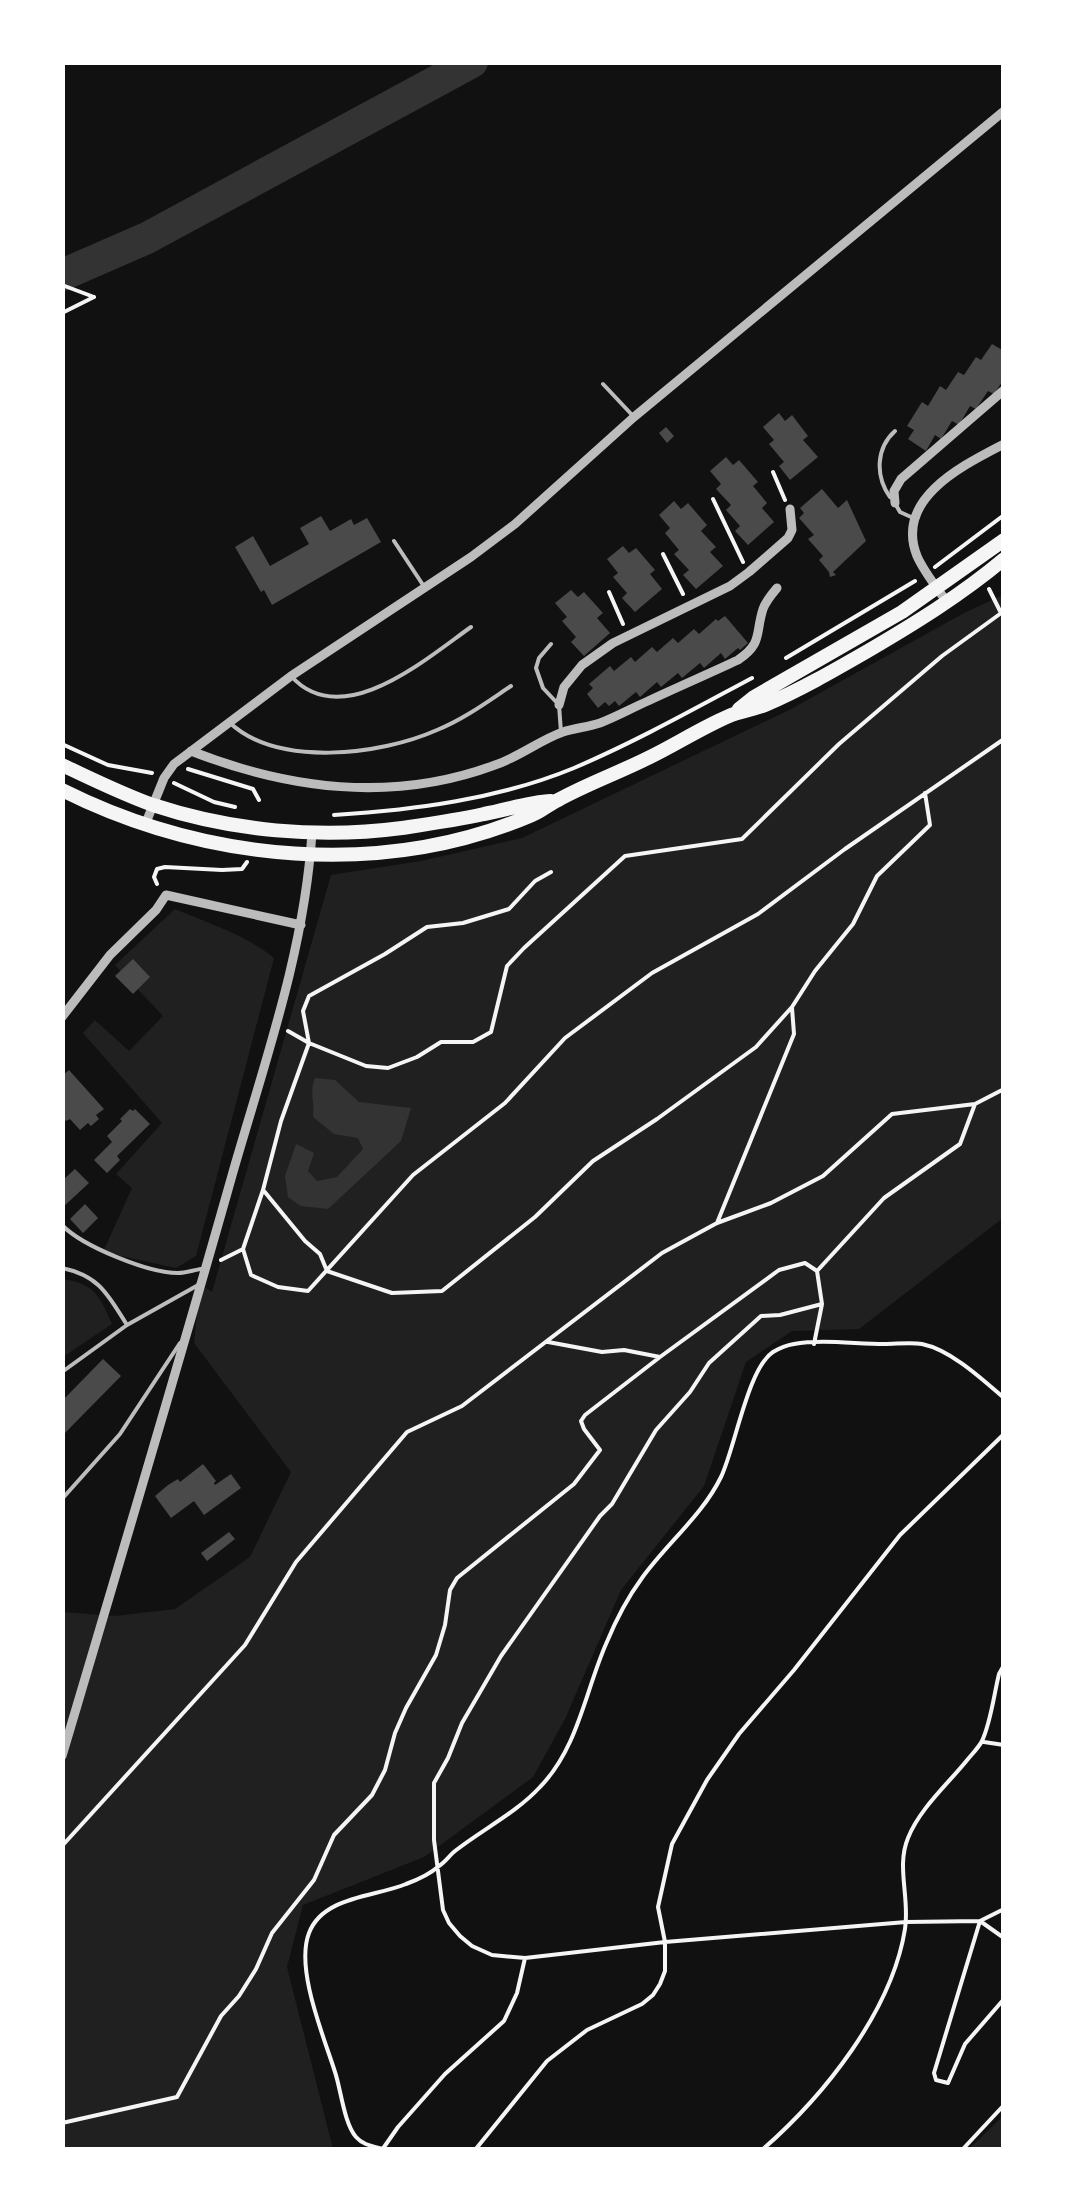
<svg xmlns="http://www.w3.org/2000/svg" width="1066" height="2212" viewBox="0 0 1066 2212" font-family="'Exo 2',sans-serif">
  <rect width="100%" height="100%" fill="#111"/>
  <path fill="#202020" d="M1003 595V1218L859 1329 792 1331 746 1362 704 1486 621 1590 565 1719 533 1777 424 1857 303 1905 287 1967 333 2149H63L62 1612 115 1616 175 1609 250 1557 291 1472 194 1343 200 1284 212 1292 331 875 421 861 522 838 791 709 964 613Z
    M175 909C208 923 246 935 274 958L196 1256 176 1268 103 1252 132 1188 116 1174 162 1123 83 1033 95 1020 129 1051 163 1016 115 965Z
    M63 1279C95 1284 100 1296 112 1324L63 1357Z
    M1003 2116V2149H969Z"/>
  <path fill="#333" d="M315 1078 335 1080 359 1102 411 1108 401 1141 328 1209 301 1206 288 1197 285 1176 296 1144 314 1153 308 1171 317 1181 337 1177 363 1149 358 1138 334 1134 313 1117C315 1101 309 1093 315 1078Z"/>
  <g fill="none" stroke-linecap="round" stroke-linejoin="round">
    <path stroke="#333" stroke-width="32" d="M62 275 147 238 472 62"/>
  </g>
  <path fill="#4a4a4a" d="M992 344 1004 351V379L994 394 988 391 976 409 970 406 959 425 952 421 941 439 935 435 926 451 908 439 914 430 907 426 922 402 928 406 940 386 946 390 958 372 964 375 976 357 981 360Z
    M779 413 785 421 792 415 808 436 803 440 818 457 790 480 779 466 784 462 769 444 774 440 763 427Z
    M666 427 674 436 667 443 659 433Z
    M726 457 733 465 739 460 758 482 753 486 767 503 762 508 774 522 748 545 735 531 740 526 726 510 731 505 716 489 721 484 710 471Z
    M822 489 838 508 847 500 866 541 833 572 836 575 830 577 829 572 819 560 823 556 808 539 814 535 799 518 804 513 800 508Z
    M674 501 681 509 688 503 707 525 701 531 716 547 710 552 723 566 696 589 683 575 689 570 674 554 679 550 665 533 670 528 659 515Z
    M321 516 330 531 351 519 354 525 367 518 381 542 272 605 264 590 261 592 235 547 253 536 270 566 309 544 300 528Z
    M623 546 629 553 636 548 655 570 650 574 662 589 635 612 622 598 627 593 613 577 618 573 607 559Z
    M571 590 578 597 584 592 603 613 597 618 610 633 584 656 571 642 576 637 562 621 567 617 555 603Z
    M725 616 748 643 740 650 738 648 725 659 721 653 704 668 700 663 682 678 678 673 661 687 657 682 640 697 636 692 619 706 615 701 609 706 605 702 598 708 587 694 593 688 589 684 610 666 614 671 631 657 635 662 652 647 657 652 673 638 678 643 694 629 699 634 716 619 718 621Z
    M133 959 150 977 133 994 115 976Z
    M69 1070 104 1109 96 1115 99 1119 91 1126 88 1123 80 1130 70 1119 66 1121 62 1117V1076Z
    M130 1109 133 1111 135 1109 150 1124 117 1156 120 1160 107 1173 94 1160 112 1142 107 1136 122 1121 120 1119Z
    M75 1169 89 1183 62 1208V1181Z
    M85 1204 98 1218 83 1233 70 1219Z
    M103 1359 121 1376 62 1436V1401Z
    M203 1464 216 1481 214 1483 215 1485 231 1474 241 1488 204 1515 194 1501 171 1518 155 1496 168 1485 178 1479 180 1482Z
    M229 1532 235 1539 207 1561 201 1553Z"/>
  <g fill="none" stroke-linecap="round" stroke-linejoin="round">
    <path stroke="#f5f5f5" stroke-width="4" d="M62 285 94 297
      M62 313 94 297
      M773 472 785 500
      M713 499 743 562
      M663 554 683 594
      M935 567 1004 515
      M989 589 1000 611
      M609 592 623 624
      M786 658 915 581
      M62 744 108 765 152 773
      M188 769 253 789 259 800
      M174 783 214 802 235 807
      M334 815C414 810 499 799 574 768 635 742 694 709 752 678
      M551 872 535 881 509 909 463 923 427 927 385 954 309 996 303 1011 309 1043 281 1121 263 1190 243 1249 251 1275 278 1287 308 1291 413 1175 505 1103 565 1038 652 973 758 914 845 849 1004 739
      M157 884 154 877 157 869 165 867 222 870 242 869 247 862
      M288 1031 309 1043 366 1066 388 1068 417 1057 441 1042H473L491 1032 507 966 524 948 625 856 742 839 839 744 942 656 1004 611
      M264 1191 305 1241 320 1254 327 1271 392 1293 442 1291 535 1217 593 1161 657 1119 756 1047 792 1007 815 971 853 924 877 876 930 825 925 793
      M717 1223 794 1034 792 1008
      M221 1260 243 1249
      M817 1271 884 1198 960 1144 975 1104
      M822 1304 780 1315 761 1316 709 1363 690 1392 656 1430 612 1504 600 1516 501 1656 462 1723 448 1758 434 1783V1840L443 1910 449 1923 460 1936 472 1946 492 1955 525 1958 665 1942 906 1922 980 1921 1004 1909
      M548 1342 602 1352 624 1350 660 1357 779 1270 805 1263 817 1271 822 1304 814 1344
      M984 1742 1004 1745
      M62 1846 245 1645 296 1562 407 1432 462 1406 662 1253 717 1223 771 1203 823 1176 892 1114 975 1104 1004 1089
      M1004 1938 980 1921 934 2073 936 2080 948 2083 965 2044 1004 1999
      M62 2123 177 2097 221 2016 239 1996 256 1969 272 1933 314 1880 334 1835 372 1795 385 1770 395 1733 406 1708 436 1655 445 1625 450 1590 457 1578 574 1484 600 1450 584 1429 581 1421 585 1415 660 1357
      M383 2149C372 2146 363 2145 356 2137 344 2123 341 2090 335 2072 324 2037 295 1969 309 1933 323 1896 375 1897 406 1884 417 1880 430 1874 439 1866 445 1862 450 1855 455 1851 483 1829 516 1813 540 1787 578 1748 585 1692 606 1644 615 1622 628 1597 642 1578 667 1543 702 1516 721 1477 735 1448 748 1368 773 1352 778 1349 788 1345 794 1344 821 1339 856 1344 884 1344 896 1344 911 1342 922 1344 951 1350 982 1379 1004 1398
      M382 2150 398 2127 445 2074 504 2021 517 1993 525 1958
      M475 2150 547 2061 587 2030 642 2004 653 1995 660 1984 665 1971V1942L658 1907 672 1844 707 1780 739 1734 794 1670 900 1535 1004 1434
      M762 2150C824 2096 892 2011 905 1929 910 1898 896 1867 908 1838 920 1808 948 1784 968 1759 973 1753 979 1747 982 1741 991 1722 994 1694 999 1674L1004 1665
      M962 2150 1004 2105"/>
    <path stroke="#bcbcbc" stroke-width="4" d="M603 384 634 417
      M890 497C875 476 876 448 895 431
      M896 505 900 512 911 517
      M394 541 425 588
      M551 644 539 658 536 668 543 688 559 705 561 732
      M291 676C342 733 427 658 471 627
      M229 722C277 768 381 755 437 730 464 719 487 702 511 686
      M62 1225C82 1246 148 1273 178 1273 185 1273 194 1270 201 1269
      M62 1268C100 1276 108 1295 127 1325
      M62 1372 127 1325 200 1284
      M62 1499 120 1434 180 1343"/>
    <path stroke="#bcbcbc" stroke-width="9" d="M895 503 894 491 901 479 1004 390
      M947 602C937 588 924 572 917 556 894 498 964 465 1004 444
      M559 705 564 687 582 665 613 643 730 586 749 572 788 538 792 530 790 509
      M191 751C290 790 393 803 495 765 519 757 540 740 563 732 575 728 588 727 600 723 616 717 632 708 648 701 678 687 708 674 738 660 763 643 755 634 763 609 766 601 771 595 777 588
      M145 825 164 778 174 764 291 676 471 557 515 524 634 417 1004 111
      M62 1017 110 955 156 910 166 895 301 925
      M62 1756C120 1561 178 1367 233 1172 265 1061 305 949 312 832"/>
    <path stroke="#f5f5f5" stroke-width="14" d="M739 709 754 697 902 612 1004 540
      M62 765C92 779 122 794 153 805 232 831 319 839 402 828 429 824 457 820 484 814 507 810 528 802 551 801
      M62 790C206 862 382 879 532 815 542 811 549 804 558 800 587 784 618 773 648 758 675 745 701 728 729 716 740 711 753 710 765 705 800 690 833 671 866 652 914 624 961 595 1004 559"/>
  </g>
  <rect width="1066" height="2212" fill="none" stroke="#ffffff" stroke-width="130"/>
</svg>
